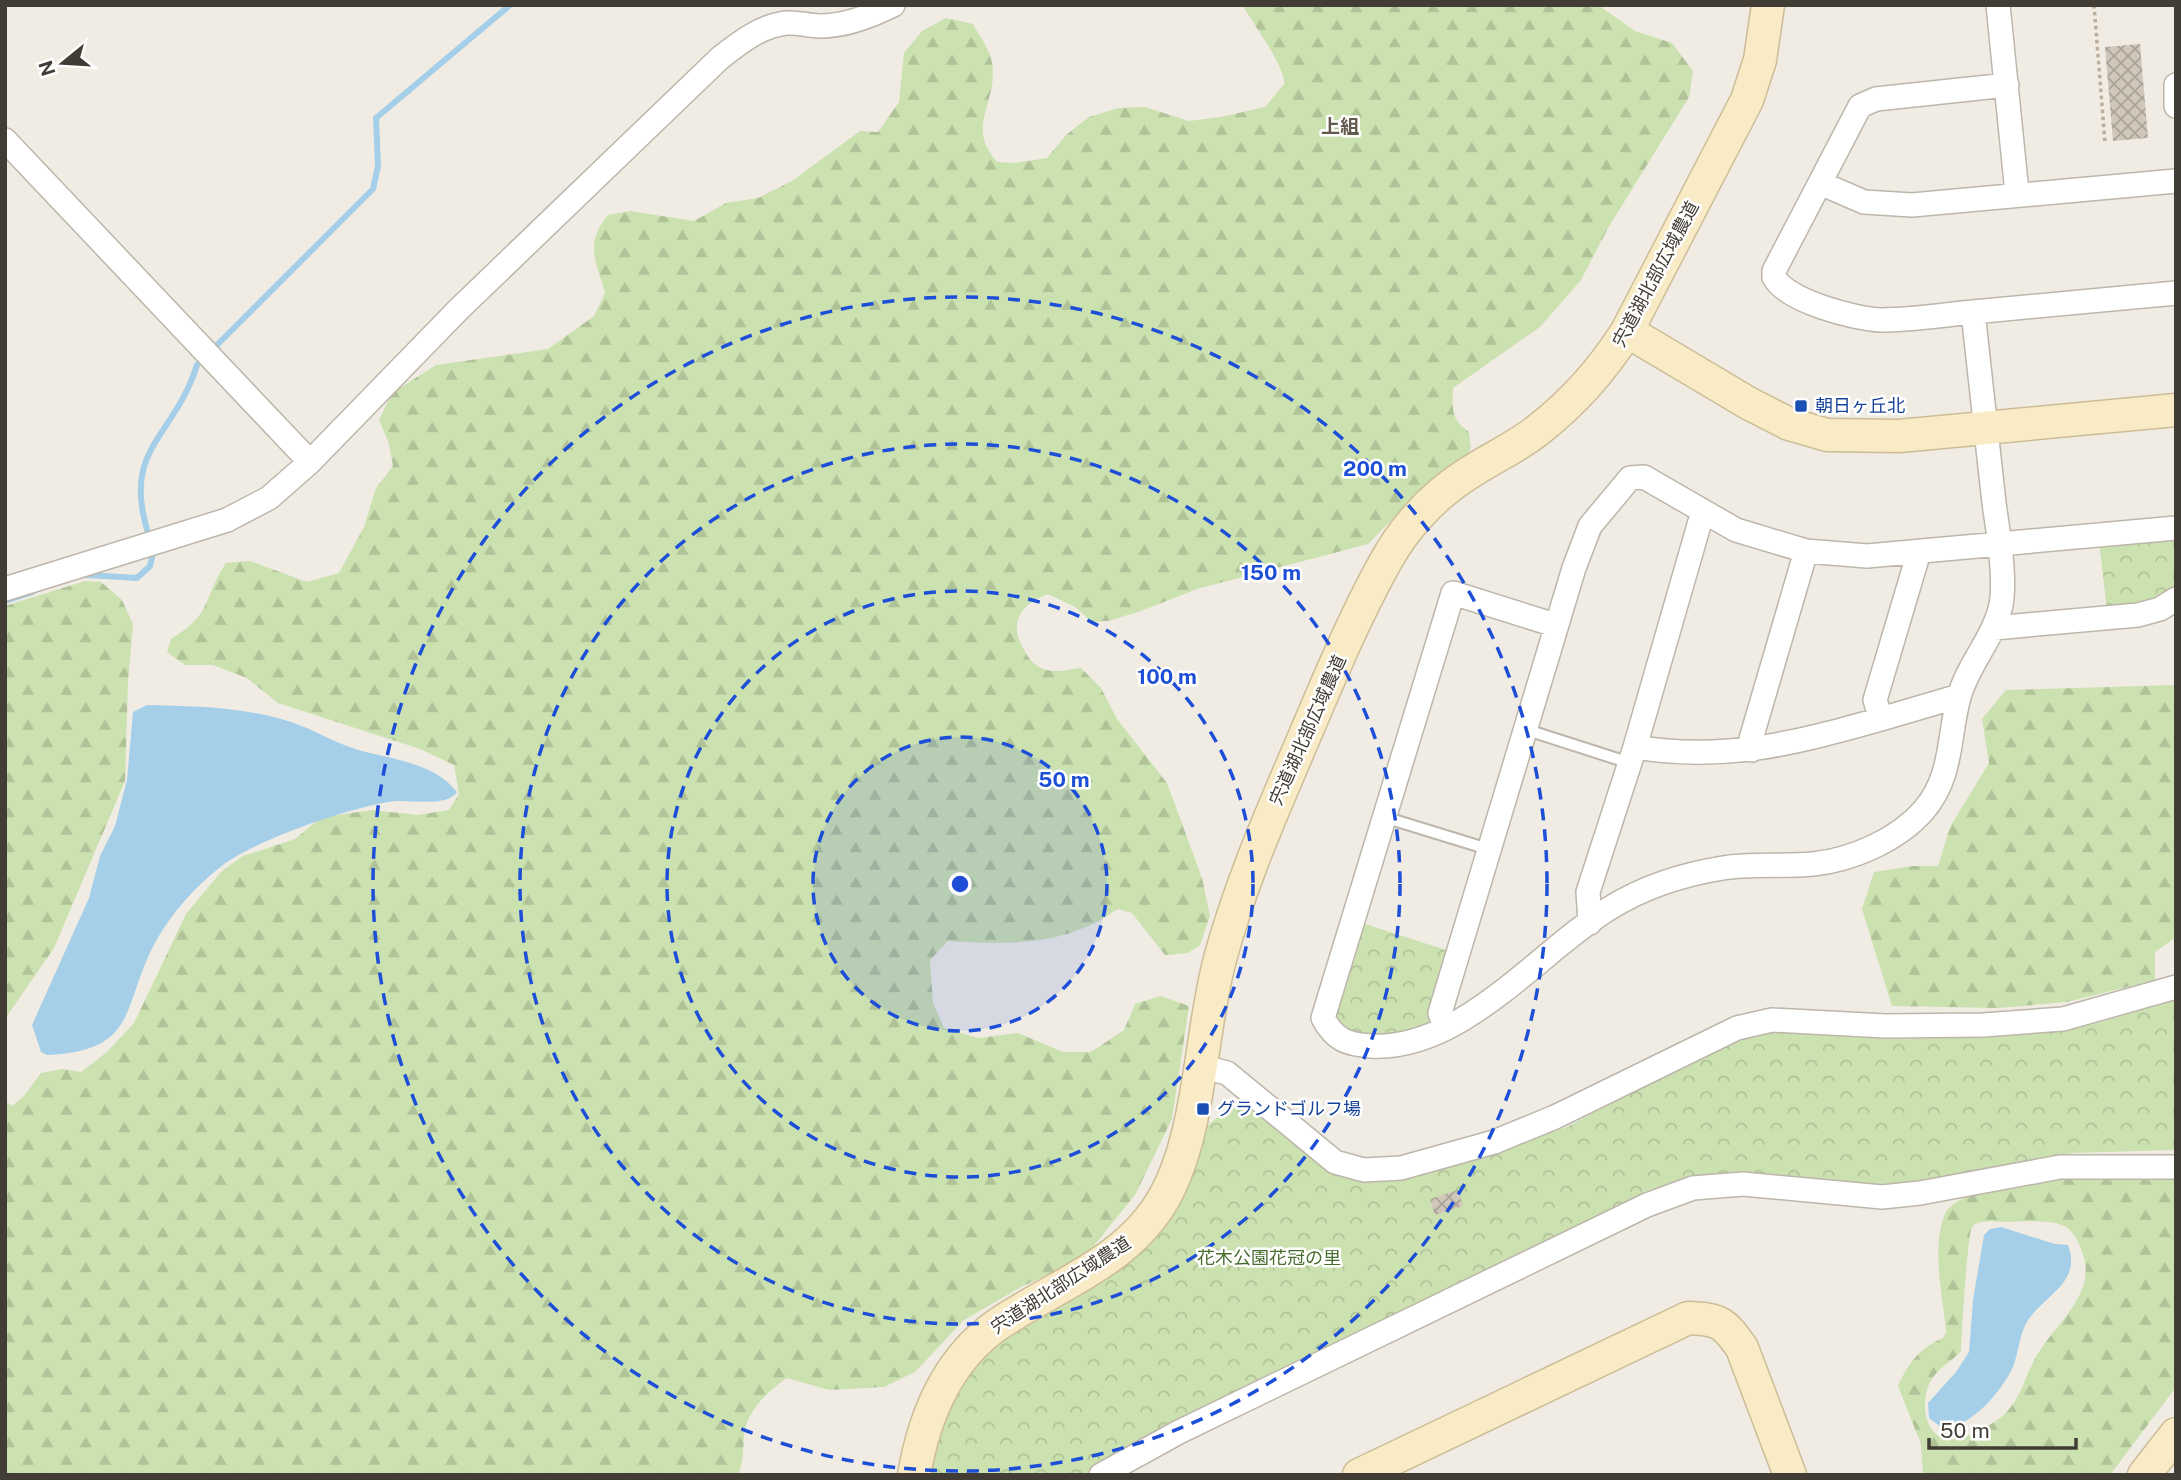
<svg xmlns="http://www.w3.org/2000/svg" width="2181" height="1480" viewBox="0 0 2181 1480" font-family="'Public Sans','Noto Sans JP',sans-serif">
  <defs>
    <pattern id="forest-firs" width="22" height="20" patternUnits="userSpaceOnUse" patternTransform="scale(1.75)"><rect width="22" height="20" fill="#cce1b0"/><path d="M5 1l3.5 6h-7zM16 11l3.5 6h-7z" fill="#b0c298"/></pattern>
    <pattern id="park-crowns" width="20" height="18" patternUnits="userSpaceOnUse" patternTransform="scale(1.75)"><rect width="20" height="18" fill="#cce1b0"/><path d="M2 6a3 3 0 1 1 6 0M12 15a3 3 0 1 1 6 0" fill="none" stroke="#b0c298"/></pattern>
    <pattern id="building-cross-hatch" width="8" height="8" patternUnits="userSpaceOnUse" patternTransform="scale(1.75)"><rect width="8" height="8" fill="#d0c7ba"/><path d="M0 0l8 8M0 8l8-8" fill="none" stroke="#aaa398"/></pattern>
  </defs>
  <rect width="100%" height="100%" fill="#f0ece4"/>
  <path fill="url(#forest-firs)" fill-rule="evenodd" d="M1243 5H1598L1635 31 1672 43 1693 71 1689 97 1608 228 1581 280 1540 327 1453 388C1452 408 1451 420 1469 432L1471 449 1456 468 1417 494 1368 544 1197 589 1141 611 1108 621 1092 622 1075 607 1048 594C1022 604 1008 621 1023 648 1029 659 1034 667 1047 670 1057 673 1071 669 1081 668L1101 688 1117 719 1167 783 1202 878 1210 916 1200 945 1188 953 1165 955 1132 913 1118 909C1066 946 1009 945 948 941L930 960 933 1003 944 1028 978 1038 1018 1033 1063 1052H1091L1124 1030 1135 1004 1161 996 1189 1006 1172 1119 1135 1195 1084 1258 1021 1287 964 1320 915 1372 884 1387 829 1390 787 1378C770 1390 749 1408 745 1430 742 1446 745 1459 738 1475H5V1101L12 1106 24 1096 41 1073 63 1069 81 1072 107 1052 134 1023 186 914 221 872 243 856 295 839 322 817 373 810 418 815 449 810 459 794 454 765 420 749 278 703 247 678 213 665H185L167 652 171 639C214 613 202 599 226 563L250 561 307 582 339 573 364 527 376 488 393 466 389 444 379 420 392 393 436 365 548 349 594 316 605 293C596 259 584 245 608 215L630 211 694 221 726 203 758 198 792 181 860 131 878 132 899 102 904 53 922 31 946 18 973 24C982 40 994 55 993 74 992 110 968 129 997 162L1015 163 1047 158 1066 135 1089 117 1118 108 1145 107 1189 121 1221 117 1265 107 1285 83C1278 54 1257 32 1243 5Z
    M85 581 101 582 122 600 133 624 128 682 125 781 54 948 5 1019V606Z
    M2176 685V937L2155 952V980L2067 1002 1999 1008 1892 1006 1862 909 1874 872 1913 866H1938L1950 827 1989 763 1982 719 2006 690Z
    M2119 1172 2176 1174V1387L2110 1475H1923L1921 1444 1898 1386C1908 1364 1919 1348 1943 1338L1946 1332C1943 1296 1931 1248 1945 1214 1960 1181 2083 1176 2119 1172ZM1992 1221C2014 1224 2046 1217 2066 1227 2074 1232 2078 1241 2081 1249 2100 1291 2057 1322 2037 1355 2025 1375 2020 1403 2000 1418 1988 1427 1961 1442 1946 1439 1921 1433 1920 1393 1934 1376 1941 1367 1953 1360 1961 1351 1961 1337 1968 1232 1972 1227 1977 1221 1985 1222 1992 1221Z"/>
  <path fill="url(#park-crowns)" d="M2176 535V587C2160 607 2131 606 2107 610L2099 541Z
    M1362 923 1449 951 1426 1029C1406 1039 1344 1042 1332 1018Z
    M2176 1000V1150L2073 1153 1925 1183 1871 1184 1749 1172 1712 1174 1651 1189 1430 1298 1087 1475H926L941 1411 989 1347 1021 1325 1093 1286 1203 1130 1228 1108 1253 1111 1316 1162 1342 1175 1366 1181 1396 1180 1567 1127 1708 1052 1756 1035 1794 1031 1904 1039 1988 1036 2060 1030 2094 1024Z"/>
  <path fill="#a5cfe8" d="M147 705C194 706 246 707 291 722 313 729 333 742 355 749 389 759 434 762 457 792 447 807 413 800 396 801 356 805 255 840 223 865 196 886 173 911 156 941 121 1005 140 1051 47 1055L41 1052 32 1025 89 898 100 856 115 826 127 780 133 712Z
    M2001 1227 2055 1244 2068 1245C2082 1282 2046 1294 2028 1320 2019 1334 2019 1352 2013 1367 2001 1392 1971 1428 1942 1428L1929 1418 1928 1403 1956 1372 1969 1352 1973 1300 1984 1235 1990 1229Z"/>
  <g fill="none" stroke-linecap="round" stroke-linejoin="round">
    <path stroke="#a5cfe8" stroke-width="6" d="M150 539C119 448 173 441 197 365L373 189 378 166 376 118 510 5
      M87 575 137 578 150 566 154 549
      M5 601 33 592"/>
  </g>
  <path fill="url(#building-cross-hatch)" d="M2140 44 2148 138 2113 141 2105 47Z
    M1458 1190 1463 1206 1435 1215 1430 1199Z"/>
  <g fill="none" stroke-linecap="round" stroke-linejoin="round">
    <g stroke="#bdb6aa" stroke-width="14">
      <path id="lane" d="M1524 729 1630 763
        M1384 817 1488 849"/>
    </g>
    <g stroke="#bdb6aa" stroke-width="26">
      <path id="street" d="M1998 5 2017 193
        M2176 85V106
        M5 140 310 462
        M1820 183 1864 202 1912 205 2176 181
        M1973 312 2176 293
        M1919 552 1875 700 1881 719 1959 696
        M5 589 227 520 269 498 310 462 459 309 720 58C739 43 762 25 787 23 798 22 809 26 820 26 845 26 871 16 893 5
        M1555 625 1453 593 1323 1018C1335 1040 1346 1044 1371 1046 1462 1051 1539 951 1610 908 1644 887 1685 874 1723 868 1752 863 1783 867 1813 864 1852 860 1898 840 1924 810 1953 776 1948 737 1959 697 1968 664 1994 638 2001 605 2006 577 1998 532 1994 503 1987 440 1980 376 1973 312 1943 315 1911 320 1881 320 1855 319 1786 301 1774 277V271L1860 106 1876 99 2007 85
        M1994 628 2138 615 2160 609 2176 599
        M1635 747C1724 762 1796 743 1881 719
        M1752 750 1751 739 1806 551
        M1590 923 1588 892 1635 747 1703 511
        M1445 1028 1440 1013 1574 568 1590 526 1630 478 1644 477 1736 530 1806 551 1867 556 2176 528
        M1199 1066 1227 1073 1335 1162 1364 1170 1401 1168 1494 1142 1555 1117 1737 1028 1772 1020 1885 1026 1983 1025 2063 1019 2176 987
        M1101 1475 1179 1432 1647 1205 1693 1188 1743 1184 1882 1197 1920 1193 2060 1167H2176"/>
    </g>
    <g stroke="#ccbd97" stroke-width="35">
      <path id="secondary" d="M1627 331 1748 403 1789 424 1827 435 1899 436 2176 410
        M914 1475C924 1417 947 1360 997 1325 1055 1285 1127 1263 1164 1198 1201 1132 1200 1033 1220 959 1241 881 1274 808 1305 735 1329 679 1353 621 1382 568 1403 528 1433 495 1472 471 1494 457 1518 446 1538 430 1574 402 1603 369 1627 331L1747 100 1760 60 1768 5
        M1359 1475 1688 1318C1719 1319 1724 1322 1742 1348L1790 1475
        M2144 1475 2176 1434"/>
    </g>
    <path stroke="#bbae9a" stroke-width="3.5" stroke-dasharray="3.5 3.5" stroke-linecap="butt" d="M2094 5 2105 143"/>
    <use href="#lane" stroke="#fff" stroke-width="10"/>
    <use href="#street" stroke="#fff" stroke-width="23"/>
    <use href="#secondary" stroke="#f9ebc5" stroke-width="32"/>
  </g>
  <circle cx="960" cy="884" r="147" fill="#1d4ed8" fill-opacity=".12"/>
  <g fill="none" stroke="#1d4ed8" stroke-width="3.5" stroke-dasharray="12 9">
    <circle cx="960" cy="884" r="147"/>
    <circle cx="960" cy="884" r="293"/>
    <circle cx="960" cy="884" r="440"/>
    <circle cx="960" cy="884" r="587"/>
  </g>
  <g fill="#1a4fb4" stroke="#fff" stroke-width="2.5">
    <rect x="1794" y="399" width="14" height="14" rx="3.5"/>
    <rect x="1196" y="1102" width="14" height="14" rx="3.5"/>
  </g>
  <g text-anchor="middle" stroke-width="5" stroke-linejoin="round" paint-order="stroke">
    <g font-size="18" fill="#413c34" stroke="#fff">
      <text transform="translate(1656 274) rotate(-62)" y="6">宍道湖北部広域農道</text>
      <text transform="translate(1308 730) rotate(-66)" y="6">宍道湖北部広域農道</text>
      <text transform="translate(1061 1285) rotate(-33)" y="6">宍道湖北部広域農道</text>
    </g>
    <g font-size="18" fill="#164399" stroke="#fff" text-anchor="start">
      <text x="1815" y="412">朝日ヶ丘北</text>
      <text x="1217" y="1115">グランドゴルフ場</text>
    </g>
    <g font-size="18" fill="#486d2e" stroke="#fff">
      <text x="1269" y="1264">花木公園花冠の里</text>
    </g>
    <g font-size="19" font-weight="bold" fill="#63594d" stroke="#fff">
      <text x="1340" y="133">上組</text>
    </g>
  </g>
  <circle cx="960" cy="884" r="10" fill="#1d4ed8" stroke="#fff" stroke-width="3.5"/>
  <g font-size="21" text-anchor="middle" font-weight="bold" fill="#1d4ed8" stroke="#fff" stroke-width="5" stroke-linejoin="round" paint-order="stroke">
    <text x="1375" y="476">200 m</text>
    <text x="1271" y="580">150 m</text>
    <text x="1167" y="684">100 m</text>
    <text x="1064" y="787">50 m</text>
  </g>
  <rect width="2181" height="1480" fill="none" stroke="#413c34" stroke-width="14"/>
  <g transform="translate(63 63) rotate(252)" stroke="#ffffff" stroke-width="5" paint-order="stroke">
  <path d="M0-5L12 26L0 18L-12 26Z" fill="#413c34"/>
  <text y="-10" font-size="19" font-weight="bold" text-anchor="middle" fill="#413c34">N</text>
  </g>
  <path d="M1929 1438v10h147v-10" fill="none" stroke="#413c34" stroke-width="3.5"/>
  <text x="1940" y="1438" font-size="21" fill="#413c34" stroke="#ffffff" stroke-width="5" paint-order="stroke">50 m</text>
</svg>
